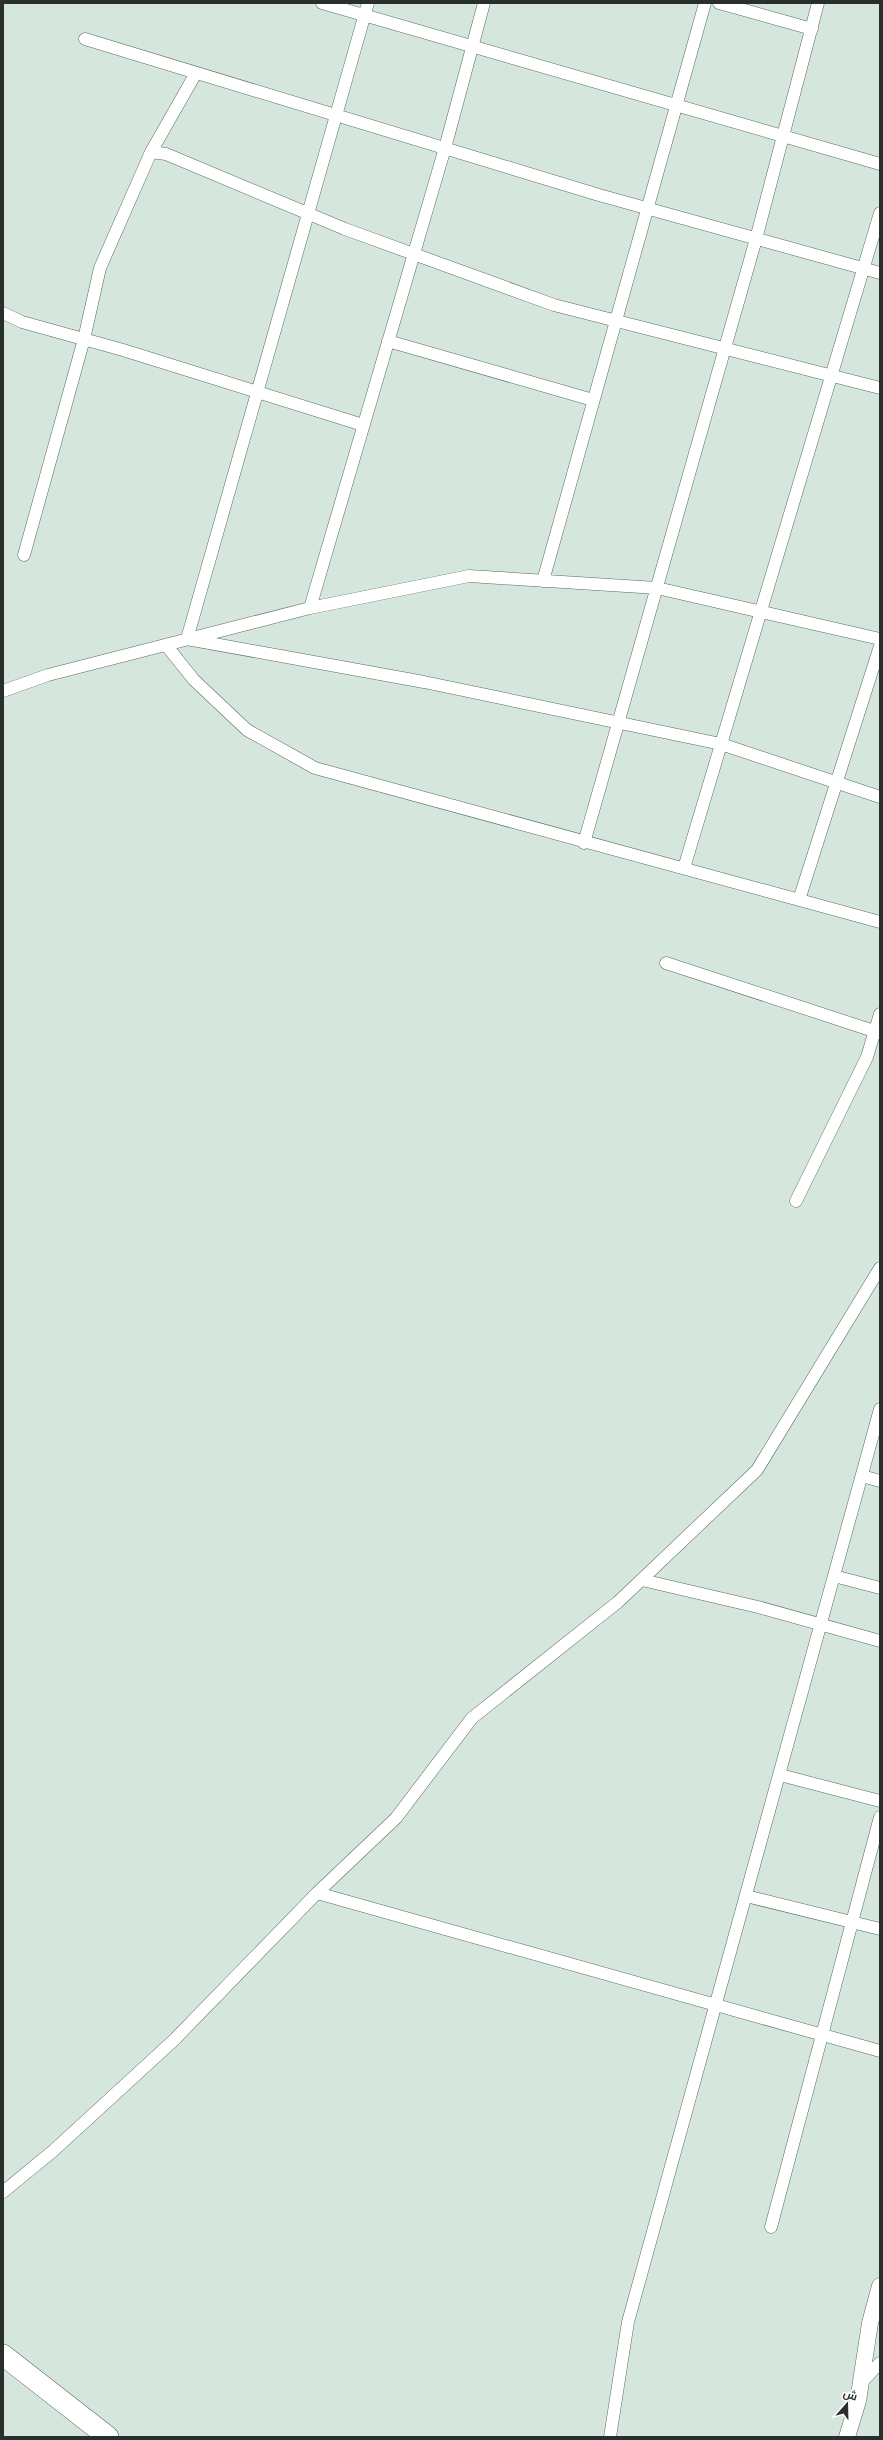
<svg xmlns="http://www.w3.org/2000/svg" width="883" height="2440" viewBox="0 0 883 2440" font-family="'Work Sans',Cairo,sans-serif">
  <rect width="100%" height="100%" fill="#d5e6dd"/>
  <g fill="none" stroke-linecap="round" stroke-linejoin="round">
    <g stroke="#5b6a62" stroke-width="13">
      <path id="street" d="M322 3 880 164
        M368 3 187 639 424 682 721 744 880 797
        M719 3 812 29
        M85 39 599 195 880 273
        M151 152 166 154 345 229 554 305 880 388
        M3 313 22 322 123 350 363 425
        M388 341 593 400
        M24 555 84 339 100 268 151 152 196 73
        M543 581 705 3
        M310 608 445 148 484 3
        M166 645 194 680 247 730 315 768 880 922
        M3 691 48 675 310 608 469 576 657 588 880 639
        M584 843 756 239 818 3
        M684 868 880 213
        M799 900 880 646
        M666 963 880 1033
        M796 1201 867 1057 880 1014
        M862 1476 880 1481
        M834 1576 880 1588
        M642 1580 758 1607 880 1641
        M780 1775 880 1801
        M317 1893 880 2051
        M746 1896 880 1929
        M3 2192 53 2151 174 2040 317 1893 396 1818 472 1718 618 1602 757 1470 880 1268
        M771 2227 880 1817
        M861 2383 880 2363
        M610 2437 628 2322 880 1409"/>
    </g>
    <g stroke="#5b6a62" stroke-width="17">
      <path id="secondary" d="M847 2437 858 2401 870 2323 880 2286"/>
    </g>
    <g stroke="#5b6a62" stroke-width="22">
      <path id="highway" d="M3 2355 108 2437"/>
    </g>
    <use href="#street" stroke="#fff" stroke-width="12"/>
    <use href="#secondary" stroke="#fff" stroke-width="16"/>
    <use href="#highway" stroke="#fff" stroke-width="21"/>
  </g>
  <rect width="883" height="2440" fill="none" stroke="#282f2c" stroke-width="8"/>
  <g transform="translate(847 2404) rotate(20)" stroke="#ffffff" stroke-width="3" paint-order="stroke">
  <path d="M0-3L7 15L0 10L-7 15Z" fill="#282f2c"/>
  <text y="-6" font-size="11" font-weight="bold" text-anchor="middle" fill="#282f2c">ش</text>
  </g>
</svg>
